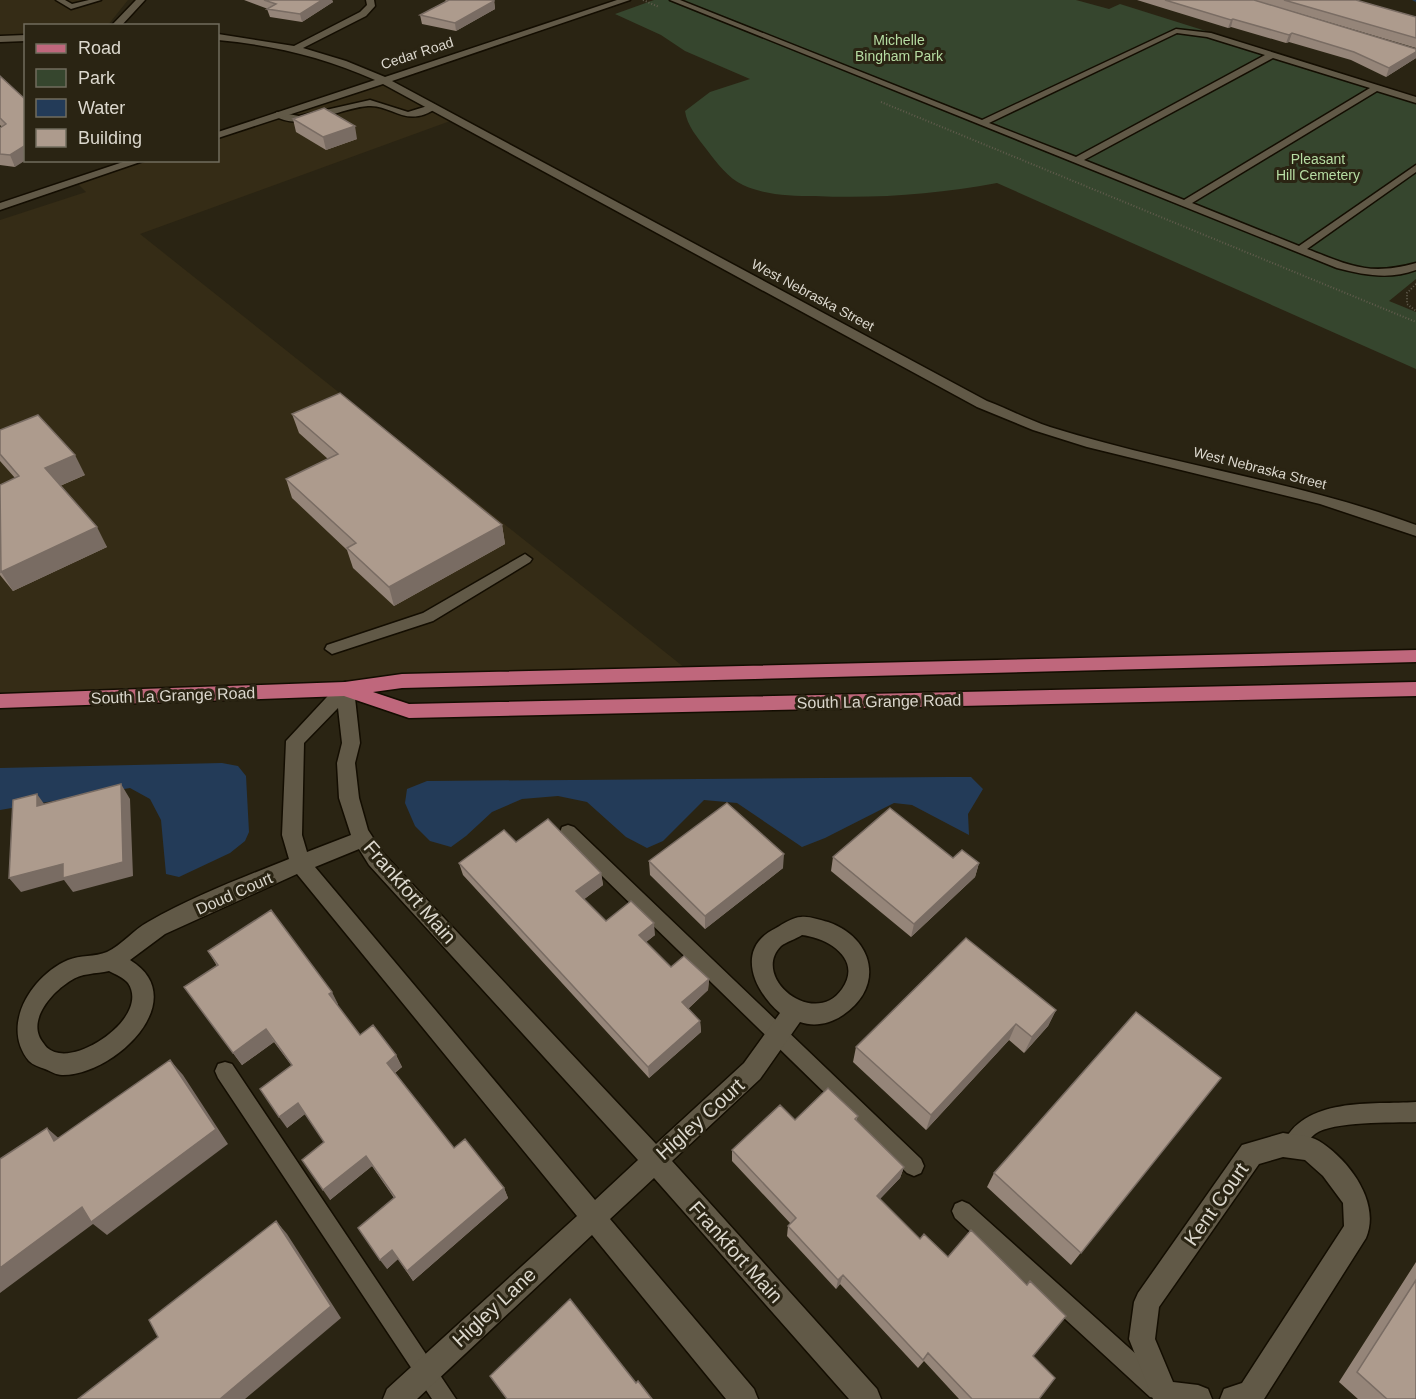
<svg xmlns="http://www.w3.org/2000/svg" width="1416" height="1399" viewBox="0 0 1416 1399" font-family="Arial,sans-serif">
  <rect width="100%" height="100%" fill="#2a2413"/>
  <path fill="#352c16" d="M0 0H128L108 25 26 26 25 36 0 37Z
    M384 82 453 120 140 234 685 668 0 694V220L86 192 77 183 146 161 218 160V137Z"/>
  <path fill="#36462e" d="M654 0H1076L1109 9 1120 4 1416 97V279L1389 301 1416 312V369L997 183C937 194 876 199 815 196 790 196 765 195 743 185 728 178 717 163 707 150 698 138 687 126 685 111L710 92 750 79 685 51 661 35 615 14Z"/>
  <path fill="#233b58" d="M222 763 238 766 246 776 249 832 245 841 230 853 179 877 166 874 161 820 150 799 130 788 0 810V768Z
    M946 777H971L983 789 968 814 969 835 912 805 894 803 825 838 802 847 737 803 704 800 663 841 647 848 626 837 587 802 558 796 522 799 492 812 466 836 451 847 430 841 415 826 405 803 407 789 427 781Z"/>
  <g fill="none" stroke-linecap="round" stroke-linejoin="round">
    <path fill="#233b58" fill-rule="evenodd" d="M1412 0H1416V2Z"/>
    <g stroke="#130d01" stroke-width="3">
      <path id="lane" d="M56 0H65L72 4 89 0H101L71 9Z
        M670 0H680L982 120 1176 29 1211 33 1416 97V103L1377 91 1192 203 1299 246 1416 165V172L1307 249C1351 266 1369 276 1416 263V270C1390 280 1364 275 1337 268ZM1177 33 1207 37 1265 55 1076 157 989 123ZM1273 58 1370 88 1184 200 1084 160Z
        M370 100 408 112 434 104 438 107C406 130 393 104 368 106 339 108 300 133 273 115L277 112 299 116Z
        M525 554 532 559 530 562 433 621 332 654 325 649 327 645 423 613Z
        M568 825 574 827 921 1159 924 1166 921 1173 914 1176 907 1173 562 837 560 832 562 827Z
        M225 1062 232 1064 456 1399H432L218 1078 215 1071 218 1064Z
        M1416 1102V1122C1393 1123 1332 1121 1315 1134 1306 1141 1303 1151 1292 1156L1285 1153 1282 1146C1303 1096 1372 1105 1416 1102Z
        M962 1201 969 1204 1166 1381 1169 1389 1166 1397 1161 1399 1150 1397 955 1218 952 1211 955 1204Z"/>
    </g>
    <g stroke="#130d01" stroke-width="3">
      <path id="street" d="M136 0H145L121 26H111Z
        M366 0H374L375 6 366 16 303 48 346 61 385 77 617 0H630L392 81 987 401C1008 409 1029 420 1050 427 1171 465 1297 481 1416 525V536L1320 504 1087 447 1033 430 977 407 383 84 218 138V132L375 80C324 57 273 45 218 40V34L294 46 360 12 367 5Z
        M26 35V41L0 42V36Z
        M129 160H146L0 210V203Z
        M345 682 351 684 354 689 360 743 355 763 359 798 368 830 383 853 656 1144 744 1063 780 1013C753 990 735 948 776 928 783 924 793 917 801 917 810 916 819 920 828 922 874 938 885 987 843 1015 830 1024 814 1027 800 1022L760 1079 672 1161 877 1389 881 1399H849L654 1178 610 1219 754 1389 758 1399H726L592 1235 417 1399H383L387 1389 577 1216 297 874 165 934 130 960C194 999 114 1076 62 1075 56 1075 50 1071 45 1069 39 1067 33 1065 29 1061 0 1026 31 976 68 960 80 955 95 957 107 952 122 945 133 930 148 922 192 897 241 878 289 859L282 835 286 741 339 684ZM338 708 342 743 337 763 339 798 351 835 307 852 302 835 304 743ZM359 849 369 865 638 1160 595 1200 315 867ZM802 935C828 938 863 959 842 989 814 1029 750 977 781 946 786 942 796 939 802 935ZM109 971C115 974 124 978 128 983 149 1014 88 1058 59 1053 53 1052 47 1049 44 1044 25 1022 51 993 70 981 81 973 96 974 109 971Z
        M1283 1133C1295 1135 1309 1135 1319 1141 1349 1160 1381 1202 1366 1238L1264 1399H1220L1224 1389 1242 1383 1344 1226 1343 1203 1323 1176 1305 1160 1283 1157 1259 1164 1159 1307 1155 1339 1173 1382 1198 1385 1208 1389 1212 1399H1153L1129 1339 1134 1302 1138 1293 1242 1145Z"/>
    </g>
    <g stroke="#130d01" stroke-width="3">
      <path id="primary" d="M1416 650V662L402 688 373 692 409 704 1416 682V696L409 718 344 696 0 708V694L345 682 402 674Z"/>
    </g>
    <path stroke="#615c4d" stroke-width="2" stroke-dasharray="1 2" stroke-linecap="butt" d="M643 0 659 7
      M881 102 1416 322
      M1416 284 1407 293V304L1416 311"/>
    <use href="#lane" fill="#615947" fill-rule="evenodd"/>
    <use href="#street" fill="#615947" fill-rule="evenodd"/>
    <use href="#primary" fill="#bf677c" fill-rule="evenodd"/>
  </g>
  <path fill="#958579" d="M244 0H332L333 2 302 22 270 17 267 9H268Z
    M445 0H494L495 9 456 31 422 24 420 15 446 1Z
    M1137 0H1356L1416 17V48L1264 3 1416 49V58L1386 77 1351 60 1289 42 1286 43 1231 27 1228 28Z
    M0 76 15 167 0 165V128L2 127 0 125Z
    M293 119 357 139 326 150 296 132Z
    M292 414 502 525 505 544 394 606 353 568 347 550 292 498 286 479 328 459 299 433Z
    M0 430 85 475 60 486 107 547 13 591 0 575V485L15 478 0 461Z
    M516 842 601 873 603 885 584 899 606 921 655 935 646 942 671 967 709 979 708 990 688 1009 700 1021 701 1032 649 1078 463 875 459 863Z
    M833 857 953 858 979 863 975 877 911 937 831 871Z
    M649 861 783 868 705 929 650 875Z
    M208 951 338 1004 337 1005 360 1035 396 1055 402 1067 395 1073 454 1148 504 1188 508 1198 413 1281 398 1259 387 1269 394 1198 372 1166 330 1200 324 1142 305 1114 287 1128 292 1066 274 1042 242 1065 184 987 217 966Z
    M1056 1010 1048 1026 1024 1053 1009 1040 926 1130 853 1062 856 1047Z
    M1221 1078 1071 1265 987 1187 994 1173Z
    M858 1116 856 1121 904 1167 900 1178 880 1199 1033 1356 1039 1399H959L924 1361 918 1368 840 1284 836 1289 787 1236 788 1226 791 1224 732 1161V1150L795 1120Z
    M1416 1262V1399H1358L1339 1382Z"/>
  <path fill="#796c63" d="M322 0H332L333 2 302 22 300 14Z
    M494 1 495 9 456 31 455 23Z
    M1233 19 1231 27 1228 28 1231 20Z
    M1292 33 1289 42 1286 43 1289 35Z
    M1416 52V58L1386 77 1389 68Z
    M355 126 357 139 326 150 323 137Z
    M26 145V160L15 167 10 155Z
    M75 455 85 475 55 488 45 468Z
    M502 525 505 544 394 606 389 587Z
    M97 527 107 547 13 591 1 572Z
    M121 784 130 799 133 876 73 892 64 880 21 892 9 878Z
    M37 794 47 808 37 806Z
    M784 854 783 868 705 929V916Z
    M979 863 975 877 911 937 914 924Z
    M601 873 603 885 578 904 576 891Z
    M654 923 655 935 640 947 639 935Z
    M709 979 708 990 682 1014V1002Z
    M332 992 338 1004 335 1006 329 994Z
    M1056 1010 1048 1026 1024 1053 1032 1037Z
    M700 1021 701 1032 649 1078 648 1067Z
    M1016 1024 1009 1040 926 1130 931 1115Z
    M266 1029 274 1042 242 1065 233 1053Z
    M396 1055 402 1067 392 1074 387 1063Z
    M170 1060 183 1075 228 1144 107 1235 93 1224 0 1293V1268Z
    M298 1103 305 1114 287 1128 279 1117Z
    M47 1128 63 1142 54 1141Z
    M366 1156 372 1166 330 1200 323 1190Z
    M904 1167 900 1178 873 1206 877 1196Z
    M504 1188 508 1198 413 1281 407 1271Z
    M276 1221 287 1234 341 1318 245 1399H220Z
    M392 1250 398 1259 387 1269 380 1260Z
    M843 1275 840 1284 836 1289 838 1280Z"/>
  <path fill="#ad9b8d" stroke="#796c63" stroke-width="1.5" d="M264 0H322L300 14 267 9 276 4Z
    M449 0H494V1L455 23 420 15Z
    M1165 0H1254L1416 49V52L1389 68 1354 52 1292 33 1289 35 1233 19 1231 20Z
    M1284 0H1356L1416 17V38Z
    M0 76 26 100V145L10 155 0 154V128L6 124 0 118Z
    M324 108 355 126 323 137 293 119Z
    M340 393 502 525 389 587 347 548 356 543 286 479 338 454 292 414Z
    M38 415 75 455 45 468 97 527 1 572 0 485 19 476 0 454V430Z
    M121 784 123 862 63 878V864L9 878 13 800 37 794V806Z
    M727 803 784 854 705 916 649 861Z
    M890 808 953 858 962 850 979 863 914 924 833 857Z
    M548 819 601 873 576 891 606 921 631 901 654 923 639 935 671 967 684 956 709 979 682 1002 700 1021 648 1067 459 863 504 830 516 842Z
    M271 910 332 992 329 994 360 1035 373 1025 396 1055 387 1063 454 1148 465 1139 504 1188 407 1271 392 1250 380 1260 358 1228 395 1197 366 1156 323 1190 302 1160 324 1142 298 1103 279 1117 260 1089 292 1065 266 1029 233 1053 184 987 218 965 208 951Z
    M966 938 1056 1010 1032 1037 1016 1024 931 1115 856 1047Z
    M1136 1012 1221 1078 1081 1253 994 1173Z
    M170 1060 216 1129 91 1222 82 1207 0 1268V1159L47 1128 54 1141Z
    M828 1088 858 1116 855 1119 904 1167 877 1196 920 1239 924 1234 948 1257 971 1230 1027 1285 1030 1281 1066 1316 1033 1356 1055 1378 1039 1399H972L928 1353 923 1360 843 1275 838 1280 788 1226 796 1218 732 1150 780 1105 795 1120Z
    M276 1221 331 1306 220 1399H78L158 1337 149 1320Z
    M1416 1280V1399H1387L1357 1372Z
    M570 1299 636 1383 638 1381 652 1399H507L490 1376Z"/>
  <g text-anchor="middle" stroke-width="6" stroke-linejoin="round" paint-order="stroke">
    <g font-size="14" fill="#b6dca2" stroke="#2a2413">
      <text x="899" y="45">Michelle<tspan x="899" dy="16">Bingham Park</tspan></text>
      <text x="1318" y="164">Pleasant<tspan x="1318" dy="16">Hill Cemetery</tspan></text>
    </g>
    <g font-size="14" fill="#dcd8ce" stroke="#2a2413">
      <text transform="translate(417 53) rotate(-18)" y="5">Cedar Road</text>
      <text transform="translate(813 295) rotate(28)" y="5">West Nebraska Street</text>
      <text transform="translate(1260 468) rotate(14)" y="5">West Nebraska Street</text>
    </g>
    <g font-size="16" fill="#dcd8ce" stroke="#2a2413">
      <text transform="translate(173 695) rotate(-2)" y="6">South La Grange Road</text>
      <text transform="translate(879 701) rotate(-1)" y="6">South La Grange Road</text>
      <text transform="translate(234 893) rotate(-24)" y="6">Doud Court</text>
    </g>
    <g font-size="20" fill="#dcd8ce" stroke="#2a2413">
      <text transform="translate(410 892) rotate(49)" y="7">Frankfort Main</text>
      <text transform="translate(700 1119) rotate(-42)" y="7">Higley Court</text>
      <text transform="translate(1216 1204) rotate(-55)" y="7">Kent Court</text>
      <text transform="translate(736 1252) rotate(48)" y="7">Frankfort Main</text>
      <text transform="translate(494 1307) rotate(-43)" y="7">Higley Lane</text>
    </g>
  </g>
  <rect x="24" y="24" width="195" height="138" fill="#2a2413" stroke="#716c5e" stroke-width="1.5"/>
  <rect x="36" y="44" width="30" height="9" fill="#bf677c" stroke="#716c5e" stroke-width="1.5"/>
  <text x="78" y="54" font-size="18" fill="#dcd8ce">Road</text>
  <rect x="36" y="69" width="30" height="18" fill="#36462e" stroke="#716c5e" stroke-width="1.5"/>
  <text x="78" y="84" font-size="18" fill="#dcd8ce">Park</text>
  <rect x="36" y="99" width="30" height="18" fill="#233b58" stroke="#716c5e" stroke-width="1.5"/>
  <text x="78" y="114" font-size="18" fill="#dcd8ce">Water</text>
  <rect x="36" y="129" width="30" height="18" fill="#ad9b8d" stroke="#716c5e" stroke-width="1.5"/>
  <text x="78" y="144" font-size="18" fill="#dcd8ce">Building</text>
</svg>
